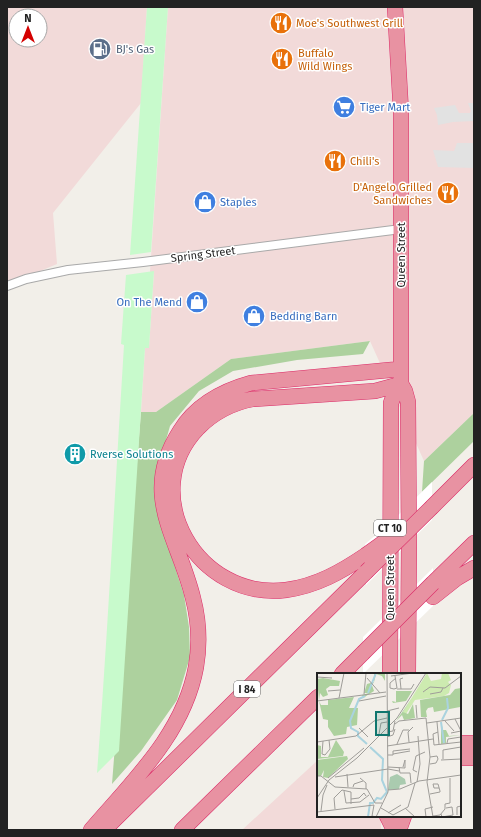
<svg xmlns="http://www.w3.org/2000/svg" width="481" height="837" viewBox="0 0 481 837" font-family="'Fira Sans',sans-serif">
  <rect width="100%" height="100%" fill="#f2efe9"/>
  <path fill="#f2dad9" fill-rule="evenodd" d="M7 7H147L141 103 53 213 57 264 7 285ZM16 16H40V40H16Z
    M168 7H474V413L424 461 370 341 231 359 156 412H141L145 348 149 347 154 272H150Z
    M318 760V816H381V830H242Z"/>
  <path fill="#add19e" d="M370 341 363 354 297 360 233 371 199 391 170 426 159 465 164 533 184 595 189 627 190 657 177 700 141 751 112 784 141 412H156L231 359Z
    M474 413V441L422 492 424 461Z"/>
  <path fill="#c8facc" d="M147 7H168L151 252 130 255Z
    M154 271 149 348H145L119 751 97 773C108 630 115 487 124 345L121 344 126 275Z"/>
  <path fill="#e2e2e2" d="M468 103H474V121L453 122 438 125 437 115 434 108 455 105 459 113H470L471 111Z
    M457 143H474V168L438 167 433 150 454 151Z"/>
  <path fill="#fff" d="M432 482V520L366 585 365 544 389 524Z
    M433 568V606L363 674V637Z"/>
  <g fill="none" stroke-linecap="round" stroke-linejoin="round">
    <g stroke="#a9a9a9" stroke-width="10">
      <path id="street" d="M7 286 26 279 68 270 143 262 401 229"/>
    </g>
    <g stroke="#dc2a67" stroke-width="16">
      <path id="highway" d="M395 7 401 112V384L405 391 408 402 409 546 408 674
        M432 507 474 465
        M366 555C341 572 316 586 286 590 198 601 135 494 198 428 214 412 231 403 253 399L375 391 401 384
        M433 583 474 543
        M433 597 457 578 474 568
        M342 674 363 653
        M390 674 391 403 395 392 401 384
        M460 743H474
        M460 758H474
        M387 816 394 830
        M91 830C133 781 184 733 196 667 200 644 199 621 193 598 178 536 139 495 180 431 196 405 222 391 251 383L400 369
        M104 830 366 572
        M182 830 318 697
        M399 830 404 816"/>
    </g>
    <use href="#street" stroke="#fff" stroke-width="8"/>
    <use href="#highway" stroke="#e892a2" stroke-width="15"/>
    <g stroke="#dc2a67" stroke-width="16" stroke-linecap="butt">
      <path id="highway-bridge" d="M366 555 391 537
        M366 572 432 507
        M363 653 433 583"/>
    </g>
    <use href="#highway-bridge" stroke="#e892a2" stroke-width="15"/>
  </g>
  <defs>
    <g id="restaurant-disc" transform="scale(1.15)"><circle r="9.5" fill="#e8710a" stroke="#fff"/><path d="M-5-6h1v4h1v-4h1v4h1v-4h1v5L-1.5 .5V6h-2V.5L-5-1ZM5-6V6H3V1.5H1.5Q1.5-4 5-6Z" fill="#fff"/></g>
    <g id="fuel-disc" transform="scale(1.15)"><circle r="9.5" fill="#5c6f8a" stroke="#fff"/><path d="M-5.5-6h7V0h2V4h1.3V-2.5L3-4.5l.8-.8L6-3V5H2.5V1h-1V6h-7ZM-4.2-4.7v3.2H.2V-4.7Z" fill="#fff"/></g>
    <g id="supermarket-disc" transform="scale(1.15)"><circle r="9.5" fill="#3f7fe0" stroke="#fff"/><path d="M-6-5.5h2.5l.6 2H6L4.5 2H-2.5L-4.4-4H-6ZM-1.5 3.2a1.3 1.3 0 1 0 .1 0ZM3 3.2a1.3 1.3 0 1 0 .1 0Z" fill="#fff"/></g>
    <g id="shop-disc" transform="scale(1.15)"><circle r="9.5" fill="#3f7fe0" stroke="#fff"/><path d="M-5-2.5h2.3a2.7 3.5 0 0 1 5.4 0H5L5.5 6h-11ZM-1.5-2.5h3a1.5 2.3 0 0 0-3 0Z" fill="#fff"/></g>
    <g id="building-disc" transform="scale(1.15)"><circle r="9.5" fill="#0f9aa8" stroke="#fff"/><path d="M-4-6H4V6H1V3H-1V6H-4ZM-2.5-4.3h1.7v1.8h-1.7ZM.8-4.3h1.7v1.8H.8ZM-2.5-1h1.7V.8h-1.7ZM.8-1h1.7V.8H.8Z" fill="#fff"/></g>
  </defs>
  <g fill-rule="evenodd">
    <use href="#restaurant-disc" x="281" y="23"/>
    <use href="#fuel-disc" x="100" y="49"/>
    <use href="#restaurant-disc" x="282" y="59"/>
    <use href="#supermarket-disc" x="344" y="107"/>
    <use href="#restaurant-disc" x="335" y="161"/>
    <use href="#restaurant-disc" x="448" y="193"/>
    <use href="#shop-disc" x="205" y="202"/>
    <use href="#shop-disc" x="197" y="302"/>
    <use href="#shop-disc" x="254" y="316"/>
    <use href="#building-disc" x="75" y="454"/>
  </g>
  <g text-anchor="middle" stroke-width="3" stroke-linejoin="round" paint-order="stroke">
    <g fill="#fff" stroke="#646464" stroke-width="1">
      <rect x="374" y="520" width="32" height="16" rx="3"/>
      <rect x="234" y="681" width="26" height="16" rx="3"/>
    </g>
    <g font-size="10" font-weight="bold" fill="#222">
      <text x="390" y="532">CT 10</text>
      <text x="247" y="693">I 84</text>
    </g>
    <g font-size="11" fill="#c56008" stroke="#fff" text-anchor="start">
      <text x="296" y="27">Moe's Southwest Grill</text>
      <text x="298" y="57">Buffalo<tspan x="298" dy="13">Wild Wings</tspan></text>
      <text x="350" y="165">Chili's</text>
      <text x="432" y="191" text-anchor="end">D'Angelo Grilled<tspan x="432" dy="13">Sandwiches</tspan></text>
    </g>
    <g font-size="11" fill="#4e5e75" stroke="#fff" text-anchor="start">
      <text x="116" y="53">BJ's Gas</text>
    </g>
    <g font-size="11" fill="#366cbe" stroke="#fff" text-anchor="start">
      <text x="360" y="111">Tiger Mart</text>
      <text x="220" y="206">Staples</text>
      <text x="182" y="306" text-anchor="end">On The Mend</text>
      <text x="270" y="320">Bedding Barn</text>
    </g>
    <g font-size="11" fill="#222" stroke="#fff">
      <text transform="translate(203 254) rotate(-7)" y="4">Spring Street</text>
      <text transform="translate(401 255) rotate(-90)" y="4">Queen Street</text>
      <text transform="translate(390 588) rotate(-90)" y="4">Queen Street</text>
    </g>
    <g font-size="11" fill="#0d838f" stroke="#fff" text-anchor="start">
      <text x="90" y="458">Rverse Solutions</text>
    </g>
  </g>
  <g transform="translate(317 673)">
    <rect width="144" height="144" fill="#f2efe9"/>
    <path d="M110 0 114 8 124 6 125 0H131L134 7 131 9 134 12 132 20 127 23 98 27 89 41 86 39Z" fill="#cdebb0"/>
    <path d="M57 0H68V8L65 3 59 1 57 9 55 12 57 18 46 25 45 22 52 20H47L50 11 57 9ZM6 5 23 8 22 13H13L9 16 11 22 6 24 3 20 2 27 0 6ZM100 10 89 28 76 30 75 28 79 29V18H95ZM144 15 143 34 117 39 116 34 111 35 109 38 110 44H104L103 27 133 22 138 16ZM37 24 32 35H41L40 52 30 54 29 61 17 63 11 54V47L6 46 2 28 4 32H11V27ZM95 25 86 39 91 41 96 31 98 45 87 47 85 42 79 48ZM124 49 126 57H129L132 63 144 62 129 64V70L124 71ZM19 67 27 79 26 83 0 86V72L4 73V84H11ZM30 83 31 86 11 105 6 104 7 97 4 103H0V87Z" fill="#add19e"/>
    <path d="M80 101 88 106 89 111 83 112 82 116 71 117 73 104Z" fill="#aacbaf"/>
    <path fill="none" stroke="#aad3df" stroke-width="2" d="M51 20 59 0M48 23 42 26 33 48 34 55 41 59V63L50 71M125 47 131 35 130 25M124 49 127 70M51 144 53 130H56L60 125 64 126 70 119 65 107 66 86 53 74"/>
    <path fill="none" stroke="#9f9d99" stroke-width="1" d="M74 3 96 0M0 4 15 5M50 5 63 20M77 16 80 15 78 3M77 16 73 15V10L79 5M80 16H94L97 11M84 16 83 6 86 5M11 18 23 17M106 19 113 14 128 15 144 3M47 21 49 0M113 21 124 19 126 15M22 25 27 0M0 28 69 19M42 28 69 23M99 32 100 45M70 38 82 35M128 48 137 58M120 49 122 71M110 50 144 45M78 51 82 48 109 45 113 84 110 109 116 144M42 55 51 64M70 59 76 58 78 48M121 59 116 61 117 72 144 69M134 60 144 58 138 46M62 61 64 50 70 49M70 64 76 62 78 56M6 68 5 81 8 82 13 76 12 67M0 69 39 63 57 48 70 45M92 69 91 59 96 54M130 70 131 66 144 64M80 71 86 57H92M70 73 116 66M76 81 93 78M71 82H76V78L93 76M126 86V77L144 74M124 87 144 86M113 91 119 90 121 86 120 83 113 84M71 94 88 95V87L86 94M82 94 83 100H93L94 110M100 99 96 97 99 83 108 79M30 101 31 114M0 103H4L18 114 50 116 58 130H65M18 104 71 96 82 98M11 105 47 75M43 105 49 110V116M100 109 103 91 101 63M36 114 37 111 46 108M25 117 34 119V131M71 117 83 116 102 108 144 102M27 118 29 130 43 129 52 122M113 121 123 119V118L121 111H116L117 115H122M0 125 12 107 40 85 80 45 109 0M34 126 42 125 47 120 49 123M57 132 55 143 59 144M64 135 76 142 91 134 98 110M88 135 98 144M18 136 17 125 25 117M4 138 6 122 10 112M0 139 57 132M71 140 84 132M124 141 125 144 136 142 135 134 129 135M140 142V134L144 133M116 143 123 142 128 136V131L133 130V105M59 144 71 119 70 0M109 144 108 136 116 134"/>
    <path fill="#0f766e" fill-opacity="0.15" stroke="#0f766e" stroke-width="2" d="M59 39H72V62H59Z"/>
    <rect width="144" height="144" fill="none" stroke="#222" stroke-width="2"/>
  </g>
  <rect width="481" height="837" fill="none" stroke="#222222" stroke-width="16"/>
  <g transform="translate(28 28)"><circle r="19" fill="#ffffff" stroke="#a7a7a7"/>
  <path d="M0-3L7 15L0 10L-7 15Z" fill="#d40000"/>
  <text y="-6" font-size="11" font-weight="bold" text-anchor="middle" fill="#222222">N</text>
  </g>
</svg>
